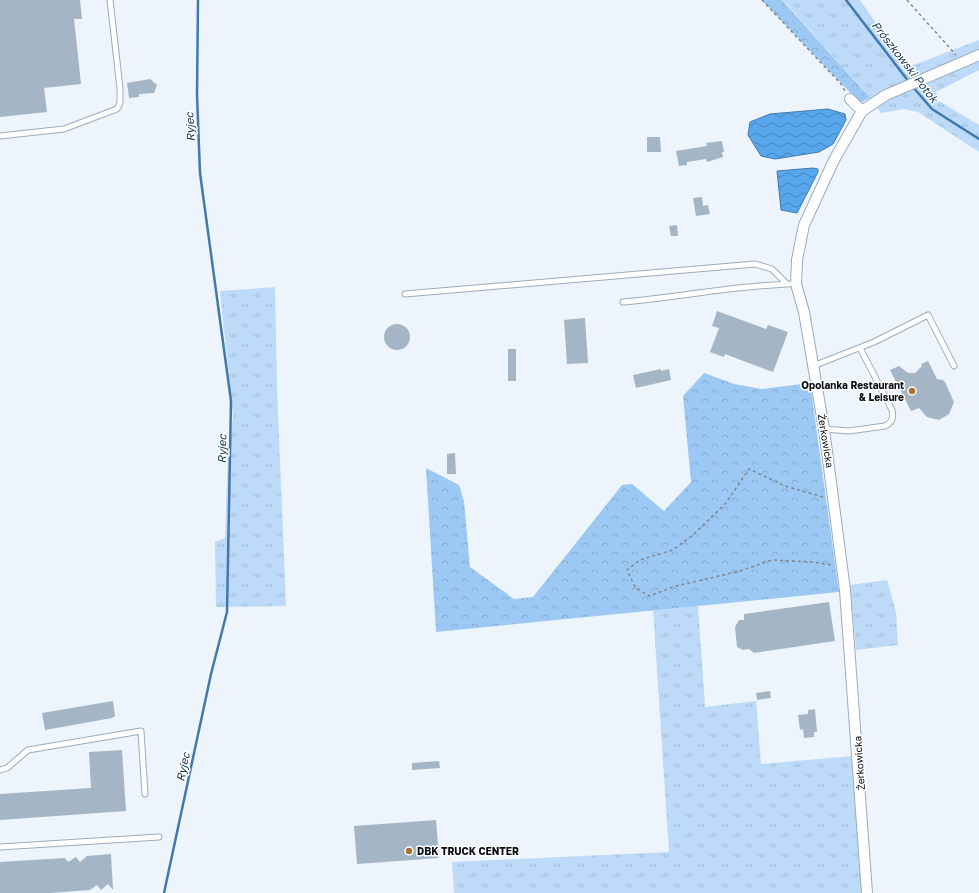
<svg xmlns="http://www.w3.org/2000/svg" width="979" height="893" viewBox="0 0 979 893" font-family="'Golos Text',sans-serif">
  <defs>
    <pattern id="grass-tufts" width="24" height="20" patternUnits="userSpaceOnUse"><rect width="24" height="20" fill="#bddbf8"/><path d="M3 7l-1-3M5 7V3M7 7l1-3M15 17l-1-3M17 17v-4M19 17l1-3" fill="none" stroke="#a1bbd4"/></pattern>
    <pattern id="forest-crowns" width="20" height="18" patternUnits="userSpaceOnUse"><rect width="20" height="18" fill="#9cc9f4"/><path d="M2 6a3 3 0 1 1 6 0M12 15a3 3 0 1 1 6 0" fill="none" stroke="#85abd0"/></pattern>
    <pattern id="water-waves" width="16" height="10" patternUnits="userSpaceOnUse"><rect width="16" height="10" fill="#58a7ed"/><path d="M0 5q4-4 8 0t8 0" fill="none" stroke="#4786bf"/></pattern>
  </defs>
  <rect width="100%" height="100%" fill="#edf4fb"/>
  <path fill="url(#grass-tufts)" d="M783 0H860L902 60 911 66 979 40V70L936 92 939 101 979 125V152L918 112 904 109 881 113 870 98Z
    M275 287 277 389 286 606 216 607 215 542 225 538 228 453 233 416 220 291Z
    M887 580 896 612 898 645 856 650 850 585Z
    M698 606 705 707 756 701 761 764 852 756 862 893H454L452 862 669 852 653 610Z"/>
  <path fill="url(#forest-crowns)" d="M762 0H782L870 98 860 103Z
    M704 373 734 384 762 389 810 383 839 592 436 632 426 468 459 485 464 501 470 567 514 599 533 597 622 485 632 484 664 511 691 482 683 396Z"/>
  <path fill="url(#water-waves)" stroke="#4079ac" d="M828 109 845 114 846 120 833 144 819 152 775 159 761 156 748 135 750 122 770 114Z
    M813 168 818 169V172L797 213 781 210 777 171Z"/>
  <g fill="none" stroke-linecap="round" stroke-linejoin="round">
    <path stroke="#4079ac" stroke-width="2.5" d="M846 0 909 82
      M912 86 932 109 979 139
      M164 893 211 674 227 612 231 401 200 173 197 95 198 0"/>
  </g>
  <path fill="#a4b5c6" d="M0 0H80L82 19H74L81 84 44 88 47 112 0 117Z
    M150 79 157 85 154 93 139 94V97L129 98 127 83Z
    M647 137H660L661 152H647Z
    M722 141 724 152H722L723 157 707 162 706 159 687 162V165L679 166 676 151 707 146 706 143Z
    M702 197 703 206 708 205 710 214 696 216 693 198Z
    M677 225 678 236H671L669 226Z
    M717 311 766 329 768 325 788 332 773 372 725 354 724 357 710 352 719 328 712 326Z
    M585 318 588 363 567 364 564 320Z
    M384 337a13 13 0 1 1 26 0a13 13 0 1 1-26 0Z
    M508 349H516V381H508Z
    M928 361 937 379 943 380 945 382 954 402 949 414 939 420 927 417 919 408 911 411 890 370 899 366 908 373H915L922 366 921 364Z
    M661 369V371L669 369 671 380 636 388 633 375Z
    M455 453 456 474H447V454Z
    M829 602 835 641 754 653 749 649 743 650 737 647 735 627 739 620H744V614Z
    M770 691 771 698 757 700 756 693Z
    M113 701 115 716 112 718 45 730 42 713Z
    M815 709 817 732H814V737L804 738 803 729 800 730 798 715 808 714V710Z
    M122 750 126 811 0 820V794L91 788 89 752Z
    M439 761 440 768 412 770V763Z
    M436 820 439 858 357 864 354 826Z
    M111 854 113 890 108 884 101 890 97 885 90 890 50 893H0V862L65 858 68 862 76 857 80 862 87 856Z"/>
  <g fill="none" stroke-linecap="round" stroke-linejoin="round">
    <g stroke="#9bacbd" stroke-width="7">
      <path id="lane" d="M0 136 64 129 117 109 120 103V88L110 0
        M405 294 755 264 772 269 787 284
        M623 302C679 297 734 286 789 284
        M813 366 874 342 928 315 954 366
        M824 429 849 431 885 426C892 423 894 418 892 410L860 348
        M0 770 7 768 28 750 141 731 145 794
        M0 847 159 837"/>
    </g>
    <g stroke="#9bacbd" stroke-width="12">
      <path id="street" d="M850 99 862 111
        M867 893 845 590 824 429 804 312 796 284 797 260 804 225 834 160 862 111 886 95 979 55"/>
    </g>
    <path stroke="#80868d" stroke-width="1.5" stroke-dasharray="3 3" stroke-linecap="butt" d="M762 0 841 84 845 91
      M907 0 956 55
      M823 497 785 486 749 469 726 503 693 535 673 550 640 560 627 570 635 587 649 596 676 586 740 571 772 560 812 562 832 565"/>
    <use href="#lane" stroke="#fff" stroke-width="5"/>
    <use href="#street" stroke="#fff" stroke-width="10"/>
  </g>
  <g fill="#a9722e" stroke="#fff" stroke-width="1.5">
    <circle cx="912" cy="391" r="4"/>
    <circle cx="409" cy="851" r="4"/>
  </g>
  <g text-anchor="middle" stroke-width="3" stroke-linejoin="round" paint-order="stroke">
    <g font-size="10" font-weight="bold" fill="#070d13" stroke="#fff" text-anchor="end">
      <text x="904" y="389">Opolanka Restaurant<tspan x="904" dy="12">&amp; Leisure</tspan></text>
      <text x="417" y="855" text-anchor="start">DBK TRUCK CENTER</text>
    </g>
    <g font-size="10" fill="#070d13" stroke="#fff">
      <text transform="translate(826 441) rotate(81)" y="4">Żerkowicka</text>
      <text transform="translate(859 763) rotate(-94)" y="4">Żerkowicka</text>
    </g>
    <g font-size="11" font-style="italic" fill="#10314d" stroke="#fff">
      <text transform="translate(905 62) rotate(52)" y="4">Prószkowski Potok</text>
      <text transform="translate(190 127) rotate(-93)" y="4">Ryjec</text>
      <text transform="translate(222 449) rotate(-89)" y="4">Ryjec</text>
      <text transform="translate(183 767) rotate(-78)" y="4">Ryjec</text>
    </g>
  </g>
</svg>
